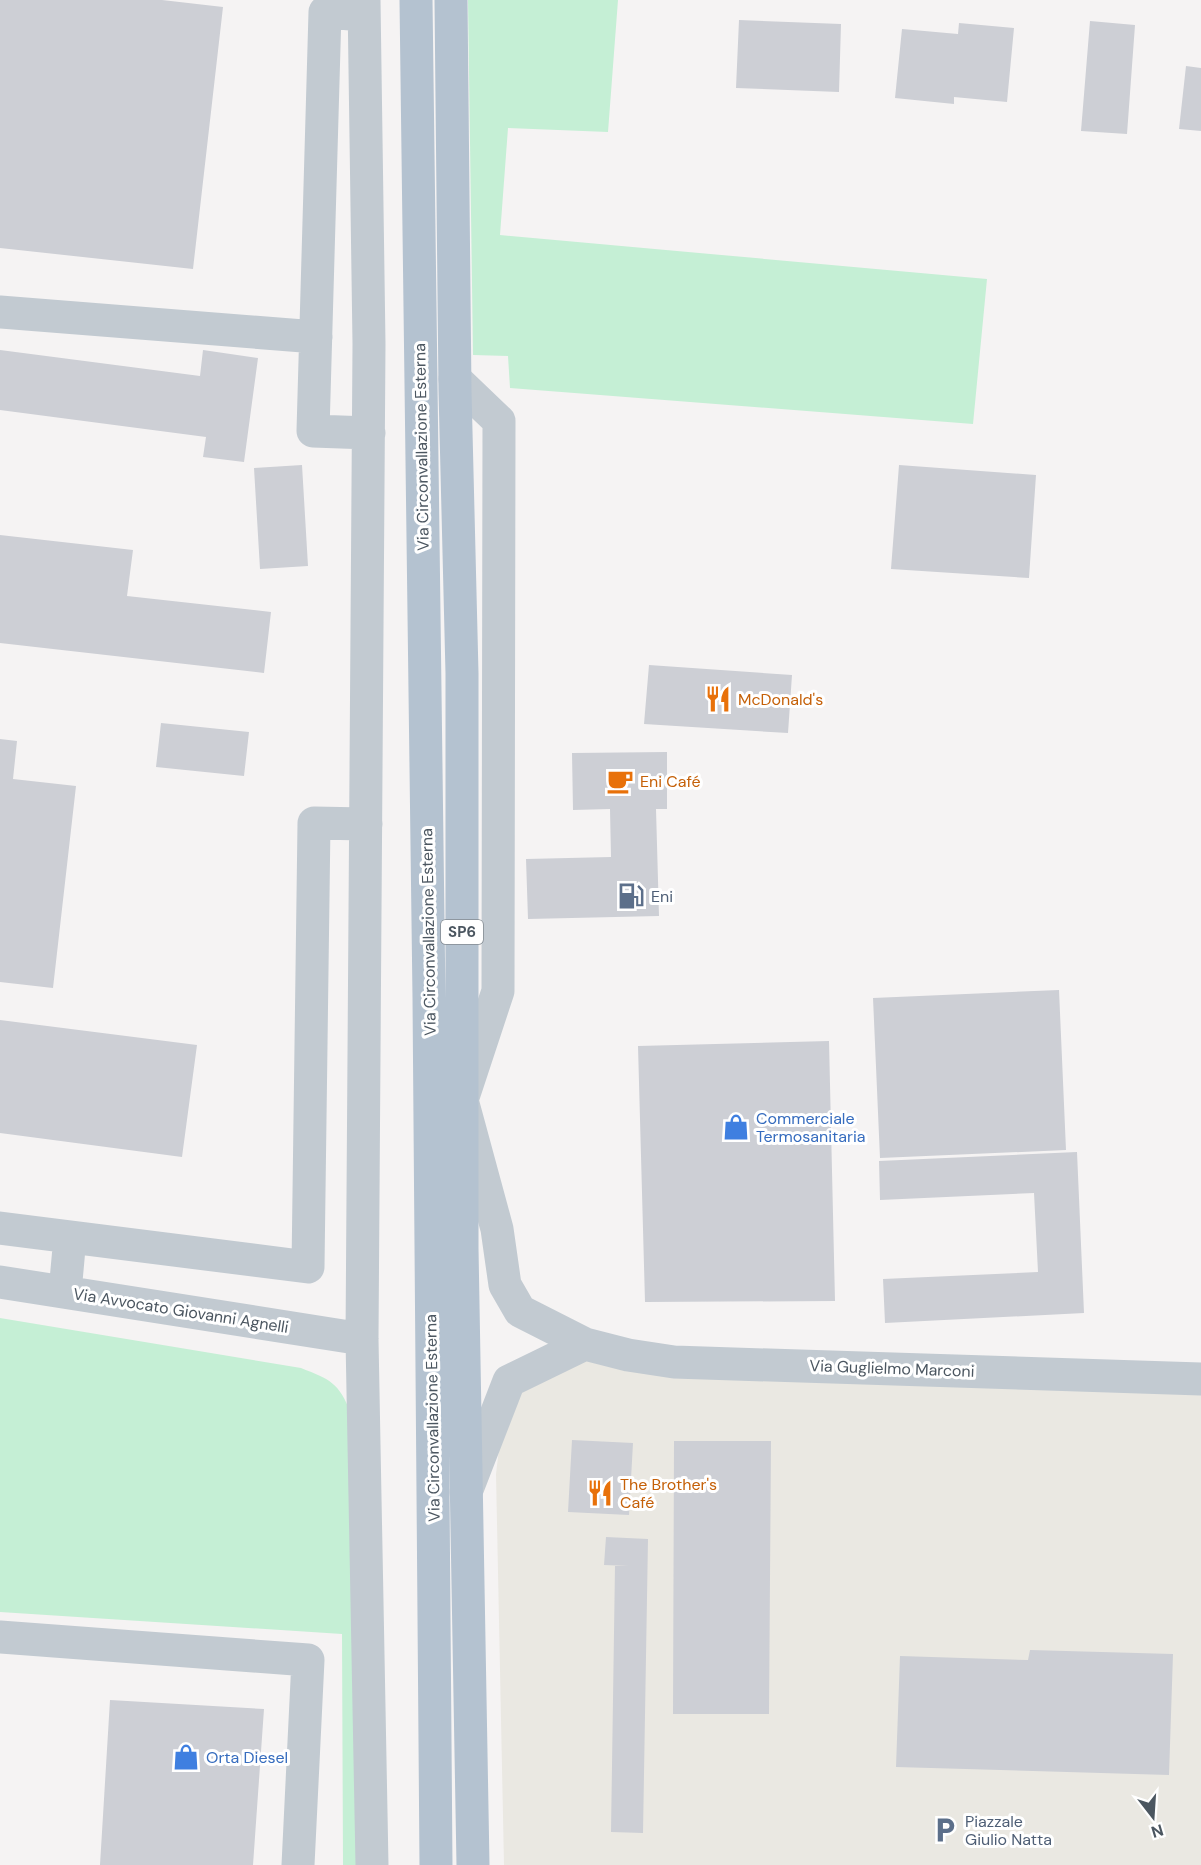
<svg xmlns="http://www.w3.org/2000/svg" width="1201" height="1865" viewBox="0 0 1201 1865" font-family="'DM Sans',sans-serif">
  <rect width="100%" height="100%" fill="#f5f3f3"/>
  <path fill="#eae8e2" d="M586 1347 1201 1390V1865H504L496 1474 506 1390Z"/>
  <path fill="#c5efd5" d="M468 0H618L608 132 508 128 500 235 987 279 973 424 510 388 508 356 473 355Z
    M0 1318 301 1368C331 1380 338 1382 351 1413L361 1865H343L342 1634 0 1612Z"/>
  <path fill="#cdcfd5" d="M0 0H162L223 7 193 269 0 248Z
    M739 20 841 24 839 92 736 88Z
    M1090 21 1135 25 1127 134 1081 131Z
    M959 23 1014 28 1007 102 954 97V104L895 98 902 29 958 34Z
    M1186 66 1201 68V131L1179 129Z
    M0 350 200 376 203 350 258 358 244 462 203 457 206 437 0 410Z
    M302 465 308 566 260 569 254 468Z
    M899 465 1036 475 1029 578 891 569Z
    M0 535 133 550 127 596 271 612 264 673 0 643Z
    M649 665 792 675 788 733 644 724Z
    M161 723 249 732 244 776 156 767Z
    M0 739 17 741 13 779 76 786 53 988 0 982Z
    M667 752V809H656L659 916 528 919 526 859 611 857 610 809 573 810 572 753Z
    M1059 990 1066 1150 880 1158 873 998Z
    M0 1020 197 1045 182 1157 0 1133Z
    M829 1041 835 1301 645 1302 638 1046Z
    M1077 1152 1084 1313 885 1323 883 1279 1038 1272 1034 1193 880 1200 879 1161Z
    M572 1440 633 1443 629 1515 568 1512Z
    M674 1441H771L769 1714H673Z
    M606 1537 648 1539 643 1833 611 1832 615 1566H629L604 1565Z
    M1030 1650 1173 1654 1169 1775 896 1767 900 1656 1028 1660Z
    M110 1700 264 1709 253 1865H100Z"/>
  <g fill="none" stroke-linecap="round" stroke-linejoin="round">
    <path stroke="#c2cad1" stroke-width="33" d="M364 0 369 344 362 1339 372 1865
      M364 15 325 12 313 431 369 433
      M0 312 316 337
      M455 379 499 421 498 991 462 1100 497 1229 505 1285 520 1311 585 1344 628 1355 674 1362 1201 1379
      M0 1228 308 1267 314 823 366 824
      M0 1282 362 1339
      M65 1292 70 1237
      M466 1492 509 1381 585 1344
      M0 1637 308 1660 298 1865"/>
    <path stroke="#b4c2d0" stroke-width="33" d="M416 0 429 998 436 1865
      M451 0 455 391 462 673V1248L473 1865"/>
  </g>
  <defs>
    <g id="restaurant-bare" transform="scale(2.07)"><path d="M-5-6h1v4h1v-4h1v4h1v-4h1v5L-1.5 .5V6h-2V.5L-5-1ZM5-6V6H3V1.5H1.5Q1.5-4 5-6Z" fill="#e8710a" stroke="#fff" stroke-width="2.5" paint-order="stroke"/></g>
    <g id="cafe-bare" transform="scale(2.07)"><path d="M-5.5-4.5H6V0H3Q3 3.5 0 3.5H-2.5Q-5.5 3.5-5.5 0ZM3-3.2v2h1.7v-2ZM-6 4.5H4V6H-6Z" fill="#e8710a" stroke="#fff" stroke-width="2.5" paint-order="stroke"/></g>
    <g id="fuel-bare" transform="scale(2.07)"><path d="M-5.5-6h7V0h2V4h1.3V-2.5L3-4.5l.8-.8L6-3V5H2.5V1h-1V6h-7ZM-4.2-4.7v3.2H.2V-4.7Z" fill="#5c6f8a" stroke="#fff" stroke-width="2.5" paint-order="stroke"/></g>
    <g id="shop-bare" transform="scale(2.07)"><path d="M-5-2.5h2.3a2.7 3.5 0 0 1 5.4 0H5L5.5 6h-11ZM-1.5-2.5h3a1.5 2.3 0 0 0-3 0Z" fill="#3f7fe0" stroke="#fff" stroke-width="2.5" paint-order="stroke"/></g>
    <g id="parking-bare" transform="scale(2.07)"><path d="M-3.5-5.5H1a3.5 3.5 0 0 1 0 7H-1V5.5H-3.5ZM-1-3.4V-.6H.8a1.4 1.4 0 0 0 0-2.8Z" fill="#5c6f8a" stroke="#fff" stroke-width="2.5" paint-order="stroke"/></g>
  </defs>
  <g fill-rule="evenodd">
    <use href="#restaurant-bare" x="718" y="699"/>
    <use href="#cafe-bare" x="620" y="781"/>
    <use href="#fuel-bare" x="631" y="896"/>
    <use href="#shop-bare" x="736" y="1127"/>
    <use href="#restaurant-bare" x="600" y="1493"/>
    <use href="#shop-bare" x="186" y="1757"/>
    <use href="#parking-bare" x="945" y="1830"/>
  </g>
  <g text-anchor="middle" stroke-width="6" stroke-linejoin="round" paint-order="stroke">
    <rect fill="#fff" stroke="#818990" stroke-width="1.5" x="441" y="920" width="42" height="24" rx="4.5"/>
    <g font-size="15" font-weight="bold" fill="#4b5660">
      <text x="462" y="937">SP6</text>
    </g>
    <g font-size="16" fill="#4b5660" stroke="#fff">
      <text transform="translate(421 447) rotate(-91)" y="6">Via Circonvallazione Esterna</text>
      <text transform="translate(428 932) rotate(-91)" y="6">Via Circonvallazione Esterna</text>
      <text transform="translate(181 1310) rotate(9)" y="6">Via Avvocato Giovanni Agnelli</text>
      <text transform="translate(892 1368) rotate(2)" y="6">Via Guglielmo Marconi</text>
      <text transform="translate(432 1418) rotate(-91)" y="6">Via Circonvallazione Esterna</text>
    </g>
    <g font-size="16" fill="#c56008" stroke="#fff" text-anchor="start">
      <text x="738" y="705">McDonald's</text>
      <text x="640" y="787">Eni Café</text>
      <text x="620" y="1490">The Brother's<tspan x="620" dy="18">Café</tspan></text>
    </g>
    <g font-size="16" fill="#4e5e75" stroke="#fff" text-anchor="start">
      <text x="651" y="902">Eni</text>
      <text x="965" y="1827">Piazzale<tspan x="965" dy="18">Giulio Natta</tspan></text>
    </g>
    <g font-size="16" fill="#366cbe" stroke="#fff" text-anchor="start">
      <text x="756" y="1124">Commerciale<tspan x="756" dy="18">Termosanitaria</tspan></text>
      <text x="206" y="1763">Orta Diesel</text>
    </g>
  </g>
  <g transform="translate(1153 1817) rotate(163)" stroke="#ffffff" stroke-width="4.5" paint-order="stroke">
  <path d="M0-4.5L10 22L0 15L-10 22Z" fill="#4b5660"/>
  <text y="-9" font-size="16" font-weight="bold" text-anchor="middle" fill="#4b5660">N</text>
  </g>
</svg>
